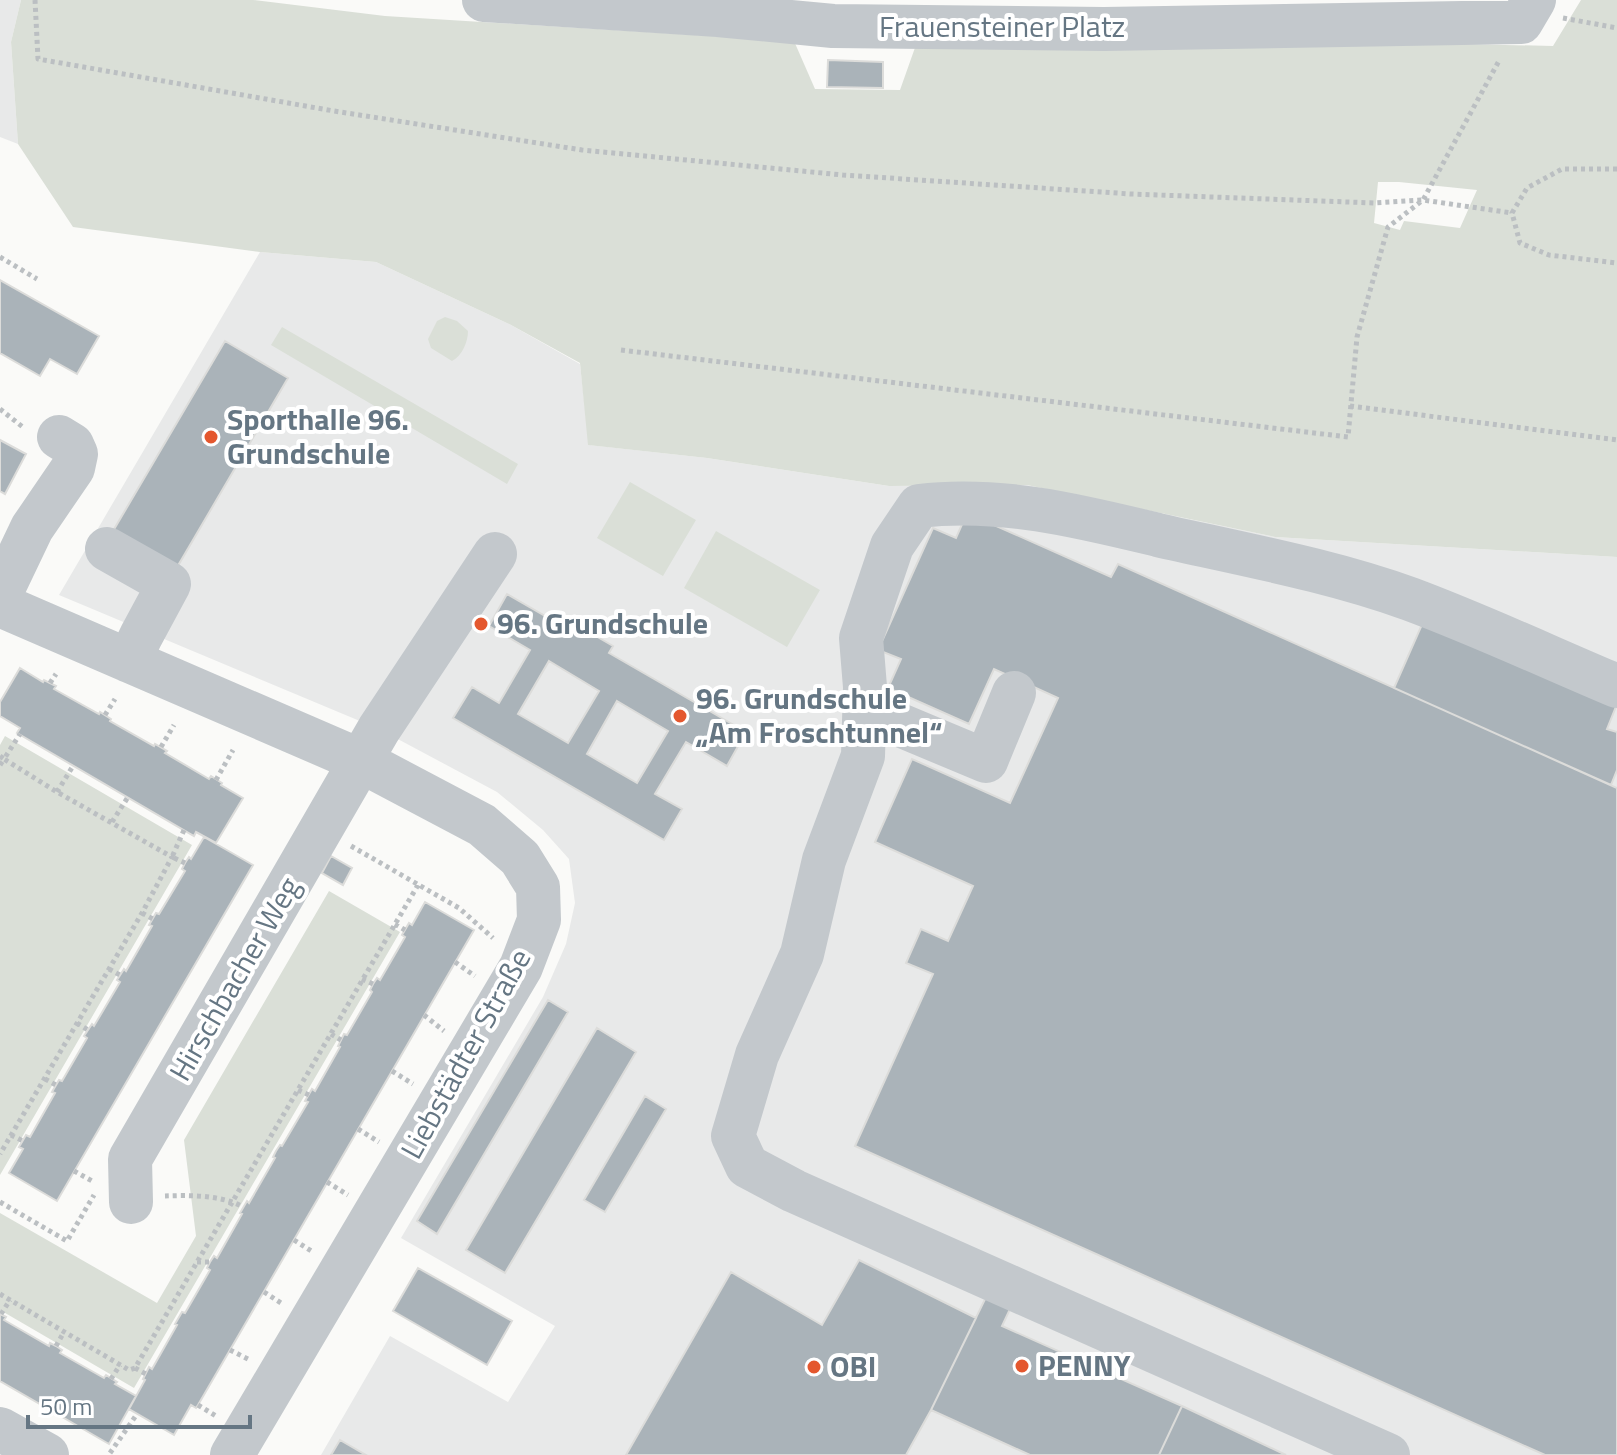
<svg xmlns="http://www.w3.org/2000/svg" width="1617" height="1455" viewBox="0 0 1617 1455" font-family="'Titillium Web',sans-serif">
  <rect width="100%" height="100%" fill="#fafaf8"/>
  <path fill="#e8e9e9" d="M0 0H21L11 42 18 144 0 137Z
    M260 252 376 262 511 325 580 364 589 445 707 458 889 486 1027 485 1275 537 1617 557V1455H321L390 1336 508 1402 555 1326 401 1238 543 997 566 944 575 903 569 859 543 830 497 792 379 729 59 595Z"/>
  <path fill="#dadfd7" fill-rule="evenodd" d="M21 0H253L385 16 794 41 815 89 900 90 917 42 1461 44 1553 46 1581 0H1617V557L1275 537 1027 485 889 486 707 458 588 445 580 363 511 325 376 262 260 252 73 227 18 144 11 42ZM1378 182H1399L1477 190 1460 228 1404 221 1400 230 1374 223Z
    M445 317 457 321 468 331C468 342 462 356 452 361L431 348 428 339 437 321Z
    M282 327 518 464 507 484 271 345Z
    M630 482 696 520 663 576 597 538Z
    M716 531 820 590 787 647 684 588Z
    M5 736 192 845 0 1175V745Z
    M329 891 400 932 134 1388 0 1310V1213L157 1303 196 1236 184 1140Z"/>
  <path fill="#aab3b9" stroke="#dcdcda" stroke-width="2" fill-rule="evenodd" d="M828 60 883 62V88L827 87Z
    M0 280 99 336 77 374 50 359 40 376 0 353Z
    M225 341 288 378 176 569 113 531Z
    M0 440 26 454 5 494 0 491Z
    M967 513 1111 577 1118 564 1617 788V1455H1545L855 1146 933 974 906 963 921 929 948 941 973 886 875 842 912 759 1010 803 1058 698 994 669 969 724 888 688 901 659 878 650 933 528 956 538Z
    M507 594 578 635 582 628 613 646 609 653 746 732 727 766 686 742 655 794 682 809 664 840 453 718 472 687 499 703 530 650 489 626ZM549 661 599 691 568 743 518 714ZM617 701 668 731 637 783 587 754Z
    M1427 613 1617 704 1607 729 1617 732V770L1611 785 1394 688Z
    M20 668 43 682 44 680 56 686 54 689 99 714 100 712 111 719 110 721 154 746 155 744 167 751 165 753 209 779 211 776 222 783 221 785 243 798 216 843 196 832 194 836 17 733 20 728 0 716V702Z
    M204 837 253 865 57 1201 9 1173 23 1149 19 1147 26 1135 30 1137 55 1093 52 1092 59 1080 62 1081 87 1038 84 1036 92 1024 94 1026 120 982 117 980 124 969 126 971 152 926 149 925 156 913 159 914 185 871 182 869 185 863 189 857 191 859Z
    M331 856 352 868 343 885 322 873Z
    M425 902 474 930 198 1405 196 1408 191 1405 174 1435 129 1409 145 1380 143 1379 149 1367 152 1369 177 1325 175 1324 182 1312 185 1313 210 1270 207 1268 210 1262 214 1256 217 1258 242 1214 240 1213 247 1201 249 1203 275 1158 273 1157 276 1151 280 1145 282 1146 308 1102 305 1101 312 1089 315 1091 340 1047 338 1046 344 1034 347 1035 372 992 370 990 373 984 377 978 380 980 405 937 402 935 409 923 412 925Z
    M548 1000 568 1012 437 1234 417 1221Z
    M597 1028 636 1052 505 1273 466 1250Z
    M645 1096 666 1109 605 1212 584 1200Z
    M859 1260 976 1318 931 1410 906 1455H626L731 1272 822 1325Z
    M418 1268 512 1321 487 1365 393 1311Z
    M987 1295 1011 1307 1002 1326 1182 1406 1159 1455H1030L931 1410Z
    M0 1314 6 1317 4 1320 49 1346 50 1343 56 1346 62 1350 60 1353 104 1378 106 1375 117 1382 115 1384 136 1396 109 1444 0 1381Z
    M1182 1406 1286 1455H1159Z
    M340 1440 366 1455H331Z"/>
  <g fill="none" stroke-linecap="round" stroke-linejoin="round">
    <path stroke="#bbbfc2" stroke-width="5" stroke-dasharray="4 4" stroke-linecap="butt" d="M35 0 38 59 334 111 582 150 843 175 1131 194 1375 203 1423 200 1512 213
      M1563 18 1617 28
      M1617 169H1562L1527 188 1512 213 1520 243 1549 255 1617 263
      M0 257 37 279
      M621 350 1348 437 1357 337 1388 227 1423 200 1500 59
      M1350 406 1617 440
      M0 409 24 428
      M50 683 56 674
      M105 715 115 699
      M161 747 174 725
      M0 756 4 759 20 734
      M0 765 4 759 57 792 172 857 142 913 0 1154
      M216 780 233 750
      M57 792 73 766
      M112 822 128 797
      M184 830 172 857 185 863
      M351 846 459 908 493 938
      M142 913 153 919
      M395 924 405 930
      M455 962 475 976
      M109 969 120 975
      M362 979 373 984
      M424 1015 444 1031
      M77 1023 88 1030
      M331 1034 341 1040
      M392 1071 413 1084
      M45 1079 56 1085
      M298 1090 309 1095
      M358 1129 379 1142
      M11 1135 23 1141
      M74 1171 94 1182
      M327 1182 348 1195
      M165 1196C189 1195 222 1195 243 1207
      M0 1202 67 1241 94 1195
      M294 1240 313 1252
      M197 1262H210
      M264 1292 281 1303
      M0 1294 129 1370 135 1368 418 885
      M1 1314 10 1300
      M56 1346 64 1332
      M230 1350 248 1359
      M135 1368 146 1374
      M111 1379 120 1365
      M198 1405 216 1416
      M110 1453 137 1414"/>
    <path stroke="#c3c8cc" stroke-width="44" d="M484 0 718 15 833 26 1104 29 1521 22 1534 0
      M107 549 169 584 141 636 129 661
      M0 595 32 528 73 468 76 454 72 445 59 437
      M0 605 361 761 482 825 520 858 538 887 539 920 521 967 232 1455
      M864 710 986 761 1014 693
      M131 1202 130 1159 379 729 495 554
      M0 1429 47 1455
      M1388 1455 794 1191 747 1166 733 1136 757 1055 802 954 824 860 863 756 865 687 861 638 892 546 919 506C999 496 1080 516 1158 535 1241 554 1330 570 1410 599 1480 625 1548 657 1617 686"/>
  </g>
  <g fill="#e4572e" stroke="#fff" stroke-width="3">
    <circle cx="211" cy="437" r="8"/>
    <circle cx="481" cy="624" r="8"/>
    <circle cx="680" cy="716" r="8"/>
    <circle cx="1022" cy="1366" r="8"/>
    <circle cx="814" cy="1367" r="8"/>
  </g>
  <g text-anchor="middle" stroke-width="8" stroke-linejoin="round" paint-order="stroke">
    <g font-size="30" fill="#657683" stroke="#fff">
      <text x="1002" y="37">Frauensteiner Platz</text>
      <text transform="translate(235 979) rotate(-60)" y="10">Hirschbacher Weg</text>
      <text transform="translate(466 1054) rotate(-61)" y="10">Liebstädter Straße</text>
    </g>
    <g font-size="30" font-weight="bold" fill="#657683" stroke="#fff" text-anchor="start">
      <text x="227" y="430">Sporthalle 96.<tspan x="227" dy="34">Grundschule</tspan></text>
      <text x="497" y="634">96. Grundschule</text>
      <text x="696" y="709">96. Grundschule<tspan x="696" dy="34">„Am Froschtunnel“</tspan></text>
      <text x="1038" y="1376">PENNY</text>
      <text x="830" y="1377">OBI</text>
    </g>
  </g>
  <path d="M28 1415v12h222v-12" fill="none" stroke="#657683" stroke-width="4"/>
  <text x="40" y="1415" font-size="24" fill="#657683" stroke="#ffffff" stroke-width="6" paint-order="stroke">50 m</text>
</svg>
